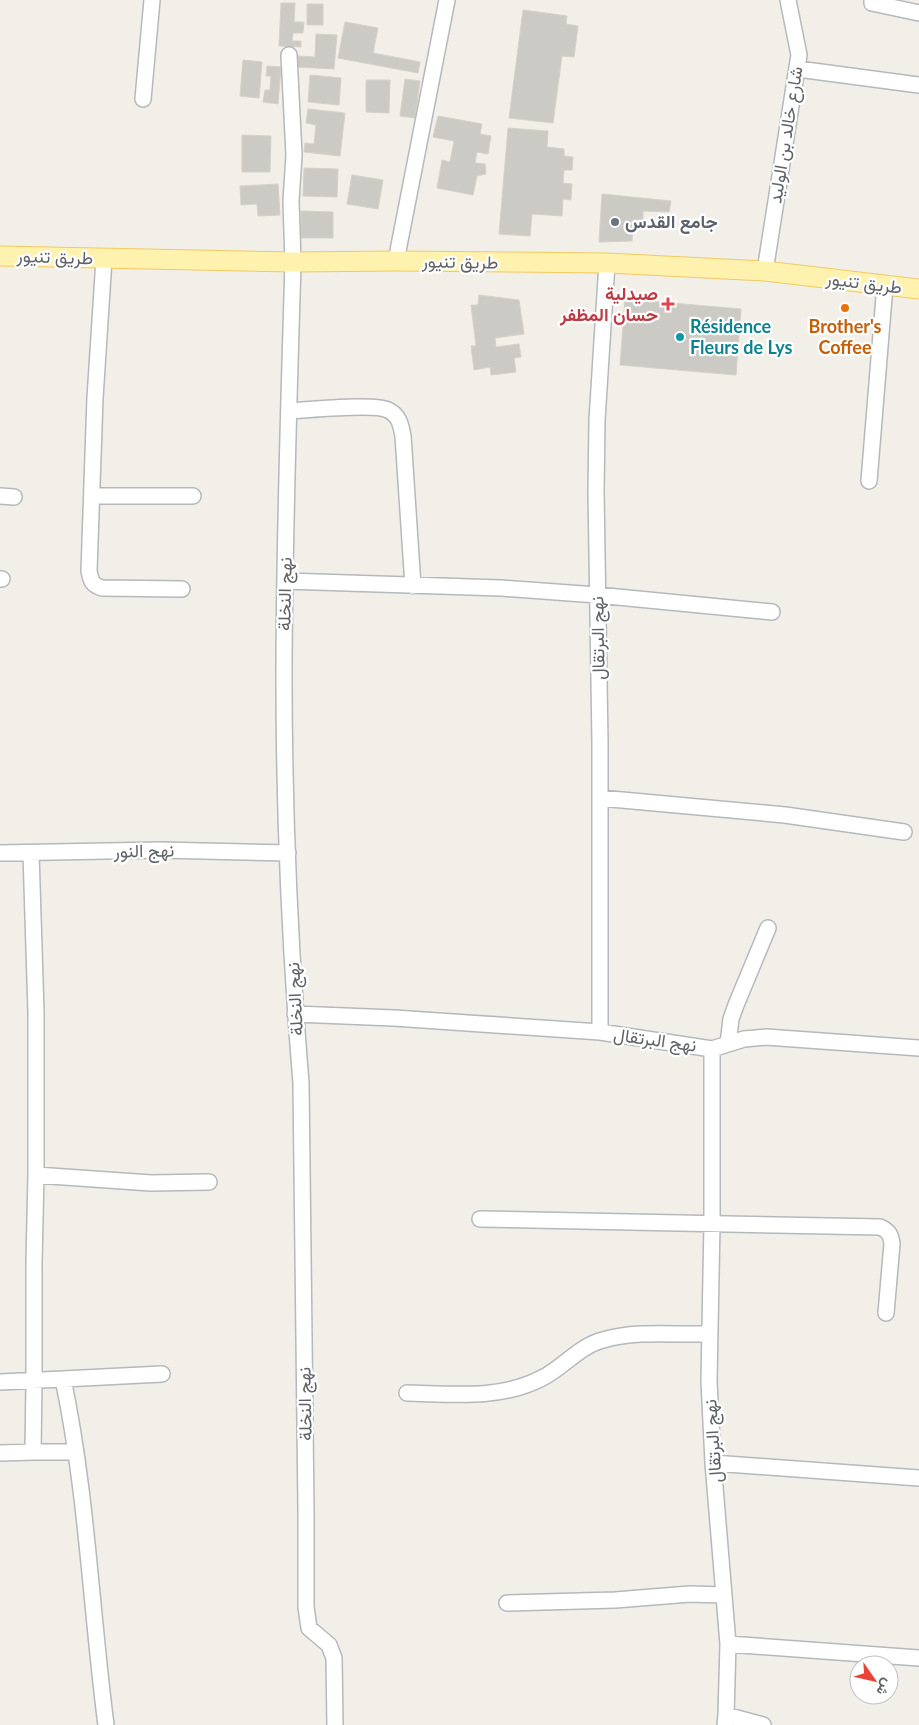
<svg xmlns="http://www.w3.org/2000/svg" width="919" height="1725" viewBox="0 0 919 1725" font-family="Lato,Vazirmatn,sans-serif">
  <rect width="100%" height="100%" fill="#f1efe8"/>
  <path fill="#cccac5" stroke="#d6d1c6" d="M281 3H295L294 22H304L303 33H293L292 41H301V47L279 46Z
    M307 4H323V25H307Z
    M523 10 567 16 566 24 578 26 574 57 562 56 553 123 509 118Z
    M345 22 378 28 373 53 420 62 418 73 338 58Z
    M316 34 337 35 334 69 297 67 298 56 315 57Z
    M243 60 262 62 259 98 240 96Z
    M267 66 281 67 278 104 263 102 265 90H270L271 76H266Z
    M310 75 341 78 339 105 308 102Z
    M405 79 420 81 415 118 400 116Z
    M366 80H390L389 113 366 112Z
    M308 109 345 113 340 156 304 152 305 143 314 144 316 125 306 123Z
    M438 116 482 124 480 134 491 136 488 154 477 152 475 163 485 164 486 174 477 176 473 195 437 188 442 160 450 162 454 141 433 137Z
    M508 128 548 131 547 147 564 149V156L573 157 572 170H564L563 183 572 184 571 200 563 199 562 216 532 214 530 236 499 234Z
    M242 135 271 136 270 172H242Z
    M304 168 338 169 337 197 303 196Z
    M352 175 383 180 378 209 347 204Z
    M278 184 280 215 258 216 257 204 241 205 240 186Z
    M602 194 671 201 669 212 643 211V220L633 219 632 241 599 242Z
    M301 211 333 212V238H301Z
    M479 295 519 300 524 334 495 338 496 347 519 344 521 357 514 358 516 372 491 375 490 367 474 370 471 346H476L471 305H478Z
    M625 299 741 309 736 375 620 365Z"/>
  <g fill="none" stroke-linecap="round" stroke-linejoin="round">
    <g stroke="#b5b8bc" stroke-width="18">
      <path id="minor" d="M872 0V3L919 13
        M289 55 294 155 291 201 293 262C289 401 284 540 284 679 284 814 290 949 301 1083L306 1510V1607L309 1628 329 1645 334 1658 335 1725
        M798 69 919 85
        M143 99 152 0
        M104 259 95 398 89 571C91 581 92 585 102 588L182 589
        M396 261 447 0
        M607 263 597 420 596 491 600 742V1032L712 1049V1223L709 1381 713 1463 728 1644 726 1715 725 1725
        M765 271 799 55 788 0
        M289 411C309 410 374 403 388 410 399 415 401 425 403 436L413 586
        M869 481 885 285
        M0 496 14 497
        M92 496H193
        M0 579H2
        M286 581 501 588 597 595 772 612
        M600 798 785 815 904 832
        M0 853 160 850 288 853
        M295 1014 394 1018 600 1032
        M728 1044 731 1019 736 1005 768 928
        M712 1049 744 1039 766 1037 919 1048
        M36 1175 151 1183 209 1182
        M480 1219 880 1227C889 1231 891 1235 892 1244L886 1313
        M0 1382 63 1379
        M407 1393C453 1394 500 1400 542 1378 564 1367 579 1346 603 1340 637 1330 675 1335 710 1334
        M33 1452H76
        M0 1453 33 1452 34 1381V1262L36 1175V1012L31 853
        M713 1463 919 1478
        M507 1603 615 1600 690 1594 724 1595
        M728 1644 919 1658
        M726 1715 763 1725
        M106 1725C91 1610 87 1493 63 1379L162 1374"/>
    </g>
    <g stroke="#f2c960" stroke-width="21">
      <path id="major" d="M0 256 293 262 396 261 607 263 765 271 919 289"/>
    </g>
    <use href="#minor" stroke="#fff" stroke-width="15"/>
    <use href="#major" stroke="#fff2af" stroke-width="19"/>
  </g>
  <circle fill="#6b7280" stroke="#fff" stroke-width="2" cx="615" cy="222" r="5"/>
  <path fill="#e0444e" stroke="#fff" stroke-width="2" d="M665.5 296.5h5v5h5v5h-5v5h-5v-5h-5v-5h5z"/>
  <circle fill="#e8710a" stroke="#fff" stroke-width="2" cx="845" cy="308" r="5"/>
  <circle fill="#0f9aa8" stroke="#fff" stroke-width="2" cx="680" cy="337" r="5"/>
  <g text-anchor="middle" stroke-width="4.5" stroke-linejoin="round" paint-order="stroke">
    <g font-size="18" fill="#5f6368" stroke="#fff">
      <text transform="translate(786 135) rotate(-81)" y="6">شارع خالد بن الوليد</text>
      <text transform="translate(55 257) rotate(2)" y="6">طريق تنيور</text>
      <text transform="translate(460 262) rotate(1)" y="6">طريق تنيور</text>
      <text transform="translate(864 283) rotate(7)" y="6">طريق تنيور</text>
      <text transform="translate(285 594) rotate(-89)" y="6">نهج النخلة</text>
      <text transform="translate(598 638) rotate(-91)" y="6">نهج البرتقال</text>
      <text transform="translate(144 851) rotate(-1)" y="6">نهج النور</text>
      <text transform="translate(295 999) rotate(-93)" y="6">نهج النخلة</text>
      <text transform="translate(655 1040) rotate(8)" y="6">نهج البرتقال</text>
      <text transform="translate(305 1404) rotate(-91)" y="6">نهج النخلة</text>
      <text transform="translate(713 1441) rotate(-94)" y="6">نهج البرتقال</text>
    </g>
    <g font-size="18" font-weight="bold" fill="#5b616d" stroke="#fff" text-anchor="start">
      <text x="625" y="228">جامع القدس</text>
    </g>
    <g font-size="18" font-weight="bold" fill="#be3a42" stroke="#fff" text-anchor="end">
      <text x="658" y="300">صيدلية<tspan x="658" dy="21">حسان المظفر</tspan></text>
    </g>
    <g font-size="18" font-weight="bold" fill="#0d838f" stroke="#fff" text-anchor="start">
      <text x="690" y="333">Résidence<tspan x="690" dy="21">Fleurs de Lys</tspan></text>
    </g>
    <g font-size="18" font-weight="bold" fill="#c56008" stroke="#fff">
      <text x="845" y="333">Brother's<tspan x="845" dy="21">Coffee</tspan></text>
    </g>
  </g>
  <g transform="translate(874 1680) rotate(124)"><circle r="24" fill="#ffffff" stroke="#bfc1c3"/>
  <path d="M0-4L9 19L0 12L-9 19Z" fill="#ea4335"/>
  <text y="-8" font-size="14" font-weight="bold" text-anchor="middle" fill="#5f6368">ش</text>
  </g>
</svg>
